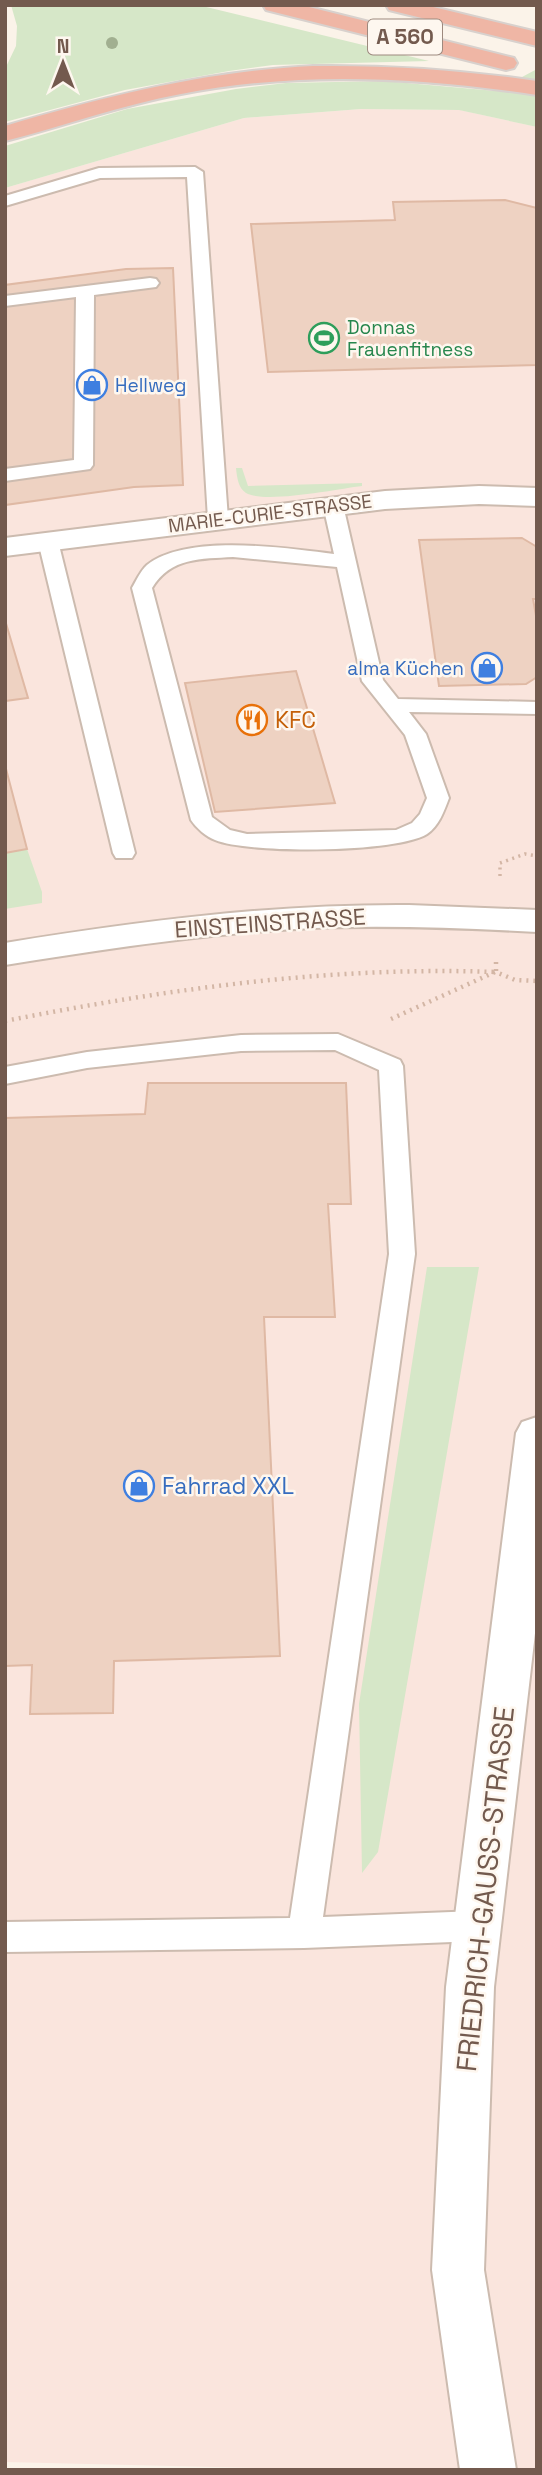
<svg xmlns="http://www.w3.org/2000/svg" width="542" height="2475" viewBox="0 0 542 2475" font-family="'Space Grotesk',sans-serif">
  <rect width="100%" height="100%" fill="#fbf3e9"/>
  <path fill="#fae5dd" d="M361 109 460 110 537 127V2470H338L5 2462V188L244 118Z"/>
  <path fill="#d6e7c8" d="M11 5H198L429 61 273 65 229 71 125 90 5 122V69L16 46 17 26Z
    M537 69V127L459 110 361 109 244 118 5 188V146L127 109 236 89 286 83 384 81 496 91Z
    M236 468H242L248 486 362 483V486C337 489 265 504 246 493 238 488 237 477 236 468Z
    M27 849 42 892V903L5 909V853Z
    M427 1267H479L378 1852 362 1873 359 1704Z"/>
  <path fill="#eed2c2" stroke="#dfb9a4" stroke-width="2" d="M505 200 537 208V365L268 372 251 224 395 220 393 202Z
    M173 268 183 485 134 487 5 505V285L126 269Z
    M522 538 537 547V599H533L537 621V677L526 684 439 686 419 540Z
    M5 620 28 698 5 701Z
    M296 671 335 803 215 812 185 683Z
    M5 765 27 849 5 853Z
    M148 1083H346L351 1204H328L335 1317H264L280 1656 114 1661 113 1713 30 1714 32 1665 5 1666V1118L145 1114Z"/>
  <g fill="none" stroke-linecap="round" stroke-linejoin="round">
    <g stroke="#ccbbaf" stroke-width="4">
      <path id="service" d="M195 167 203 172 228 519 218 525 208 519 187 177 100 178 5 206V196L99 168Z
        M150 278 156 279 159 283 156 287 94 295 93 465 90 469 5 481V469L74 460 76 297 5 306V296Z
        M333 499 343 505 383 680 398 699 537 702V714L409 712 426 734 449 798C444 811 439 826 427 834 397 853 248 854 215 840 207 837 196 828 191 820L132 588C136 581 141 570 147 565 187 533 286 548 334 554L323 505ZM233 557 337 567 362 681 405 735 427 798 420 814 412 823 396 830 247 834 230 830 212 817 152 588C171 557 201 559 233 557Z
        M48 535 55 537 58 541 135 853 132 858H116L113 853 38 541 41 537Z
        M338 1034 400 1060 403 1066 415 1254 323 1917 477 1911 489 1915 493 1926 489 1937 477 1941 304 1948 5 1952V1922L290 1918 389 1254 379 1070 335 1050 241 1051 87 1068 5 1084V1067L87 1052 241 1035Z"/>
    </g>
    <g stroke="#ccbbaf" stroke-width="4">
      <path id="minor" d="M479 486 537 488V506L479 504 385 509 5 556V538L385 491Z
        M537 1417V1616L494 1987 484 2270 516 2470H460L432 2270 446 1987 516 1433 522 1422Z"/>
    </g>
    <g stroke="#ccbbaf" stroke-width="4">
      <path id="tertiary" d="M409 905 537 910V932C462 928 387 925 313 928 210 933 107 949 5 965V943C139 921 273 904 409 905Z"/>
    </g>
    <g stroke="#d8d1cd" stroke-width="4">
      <path id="motorway" d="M263 5H301L514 58 517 63 514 68 506 70 266 10Z
        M386 5H425L537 32V46L389 10Z
        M313 66C389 65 462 70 537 81V95C419 77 298 71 181 94 121 105 64 126 5 141V126C107 96 207 71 313 66Z"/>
    </g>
    <path stroke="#d3b6a5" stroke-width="3.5" stroke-dasharray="2 4.5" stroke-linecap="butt" d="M500 876V863L525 854 537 856"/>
    <path stroke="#d3b6a5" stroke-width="4.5" stroke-dasharray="2 5" stroke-linecap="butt" d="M496 962V972L515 980 537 981
      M391 1019 495 972
      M5 1021C168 989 330 966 496 972"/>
    <use href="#service" fill="#fff" fill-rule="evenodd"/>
    <use href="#minor" fill="#fff" fill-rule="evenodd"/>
    <use href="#tertiary" fill="#fff" fill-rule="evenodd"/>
    <use href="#motorway" fill="#efb6a5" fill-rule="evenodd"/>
  </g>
  <circle fill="#a1af90" cx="112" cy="43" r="6"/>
  <defs>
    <g id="stadium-ring" transform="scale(1.575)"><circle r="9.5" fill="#fef7ef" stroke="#2e9e5b" stroke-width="1.5"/><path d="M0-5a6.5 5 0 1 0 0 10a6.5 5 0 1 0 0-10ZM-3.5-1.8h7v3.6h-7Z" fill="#2e9e5b"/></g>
    <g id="shop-ring" transform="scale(1.575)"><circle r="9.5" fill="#fef7ef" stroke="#3f7fe0" stroke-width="1.5"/><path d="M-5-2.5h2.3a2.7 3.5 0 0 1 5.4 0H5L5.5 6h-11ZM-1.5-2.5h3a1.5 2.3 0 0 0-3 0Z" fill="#3f7fe0"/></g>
    <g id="restaurant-ring" transform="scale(1.575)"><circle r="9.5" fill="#fef7ef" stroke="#e8710a" stroke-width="1.5"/><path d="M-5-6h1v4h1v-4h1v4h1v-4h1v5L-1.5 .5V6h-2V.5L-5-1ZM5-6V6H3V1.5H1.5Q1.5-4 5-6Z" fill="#e8710a"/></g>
  </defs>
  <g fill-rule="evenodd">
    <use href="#stadium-ring" x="324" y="338"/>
    <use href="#shop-ring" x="92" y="385"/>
    <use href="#shop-ring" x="487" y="668"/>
    <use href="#restaurant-ring" x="252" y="720"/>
    <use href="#shop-ring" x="139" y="1486"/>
  </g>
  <g text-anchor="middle" stroke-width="5" stroke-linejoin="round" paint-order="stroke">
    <g font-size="19" fill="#27864d" stroke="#fef7ef" text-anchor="start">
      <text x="347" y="334">Donnas<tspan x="347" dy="22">Frauenfitness</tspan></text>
    </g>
    <g font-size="19" fill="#366cbe" stroke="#fef7ef" text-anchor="start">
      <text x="115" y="392">Hellweg</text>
      <text x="464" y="675" text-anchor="end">alma Küchen</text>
    </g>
    <g font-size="19" fill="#735a4e" stroke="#fef7ef">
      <text transform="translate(270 513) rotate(-7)" y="7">MARIE-CURIE-STRASSE</text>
    </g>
    <rect fill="#fef7ef" stroke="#9d897e" stroke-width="2" x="368" y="19.5" width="74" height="35" rx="5"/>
    <g font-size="21" font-weight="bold" fill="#735a4e">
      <text x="405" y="44">A 560</text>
    </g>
    <g font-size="23" fill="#c56008" stroke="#fef7ef" text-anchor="start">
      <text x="275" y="728">KFC</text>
    </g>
    <g font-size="23" fill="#735a4e" stroke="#fef7ef">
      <text transform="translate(270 923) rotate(-4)" y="8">EINSTEINSTRASSE</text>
    </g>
    <g font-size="23" fill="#366cbe" stroke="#fef7ef" text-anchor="start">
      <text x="162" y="1494">Fahrrad XXL</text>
    </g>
    <g font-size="28" fill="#735a4e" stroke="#fef7ef">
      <text transform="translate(485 1889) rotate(-84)" y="10">FRIEDRICH-GAUSS-STRASSE</text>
    </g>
  </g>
  <rect width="542" height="2475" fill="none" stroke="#735a4e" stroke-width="14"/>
  <g transform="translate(63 63)" stroke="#fef7ef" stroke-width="5" paint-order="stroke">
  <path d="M0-5L12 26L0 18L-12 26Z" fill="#735a4e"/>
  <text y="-10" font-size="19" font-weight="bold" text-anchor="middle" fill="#735a4e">N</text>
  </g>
</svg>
